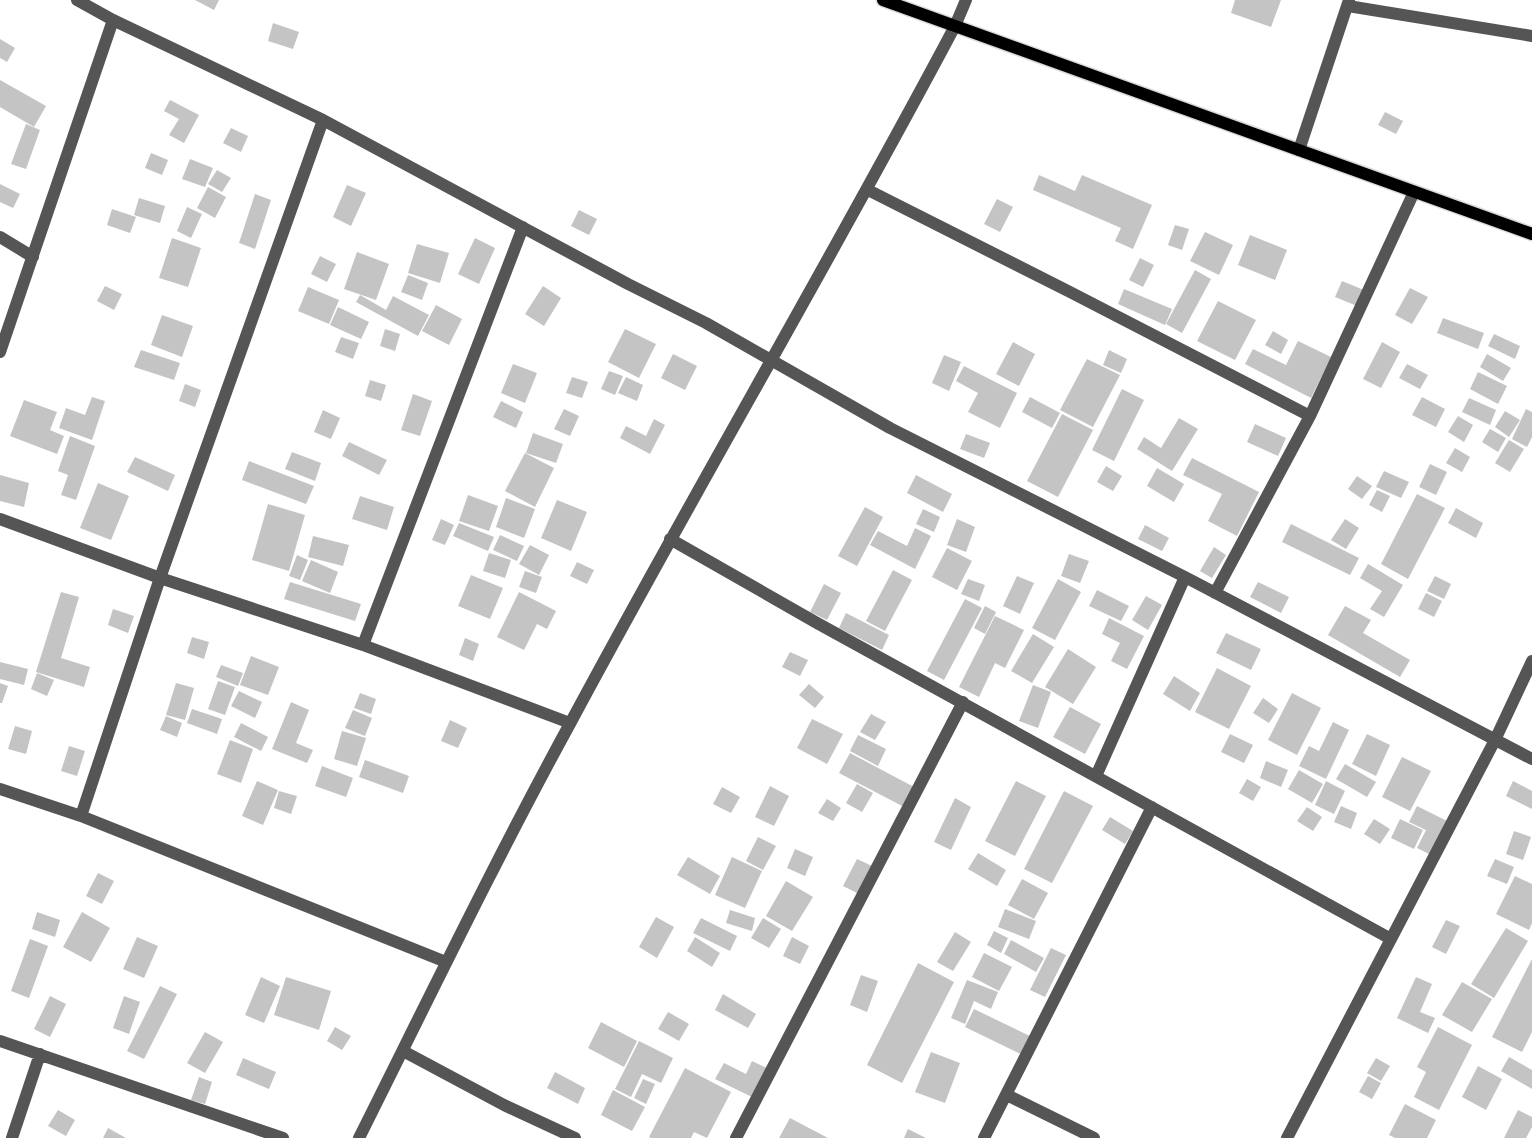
<svg xmlns="http://www.w3.org/2000/svg" width="1532" height="1138" viewBox="0 0 1532 1138" font-family="'Source Sans 3',sans-serif">
  <rect width="100%" height="100%" fill="#fff"/>
  <path fill="#c4c4c4" d="M195 0H219L214 10Z
    M1235 0H1281L1271 27 1231 13Z
    M273 23 299 32 293 49 268 41Z
    M0 39 15 48 7 62 0 58Z
    M0 80 46 106 34 127 0 107Z
    M170 100 199 115 184 143 169 135 179 119 164 111Z
    M1385 112 1403 121 1396 134 1378 125Z
    M26 124 40 130 26 169 11 164Z
    M231 128 248 136 241 152 223 143Z
    M151 153 168 160 162 175 145 168Z
    M190 159 213 168 205 187 182 179Z
    M217 170 231 178 222 192 208 184Z
    M1039 175 1075 191 1082 175 1152 205 1133 249 1115 241 1121 228 1033 190Z
    M0 184 20 194 13 208 0 202Z
    M347 185 366 193 351 226 333 217Z
    M208 187 226 197 215 218 197 208Z
    M255 194 271 200 255 249 239 243Z
    M139 198 165 206 160 223 134 215Z
    M997 199 1013 207 1000 232 984 224Z
    M187 207 202 214 191 238 177 231Z
    M112 209 136 217 130 233 107 225Z
    M579 210 597 219 589 235 571 226Z
    M1175 225 1189 229 1182 250 1168 245Z
    M1205 232 1233 245 1219 275 1190 261Z
    M1250 235 1287 250 1275 280 1238 265Z
    M172 238 201 248 188 287 159 278Z
    M475 238 495 248 479 284 458 274Z
    M417 244 449 253 440 283 408 273Z
    M357 252 389 264 376 300 344 289Z
    M320 256 336 264 327 282 311 274Z
    M1140 258 1154 265 1143 287 1129 280Z
    M1195 270 1211 279 1182 333 1166 324Z
    M408 275 428 283 422 300 401 292Z
    M1342 281 1364 290 1357 306 1335 297Z
    M105 286 122 294 114 310 97 301Z
    M543 286 561 298 544 326 525 314Z
    M308 287 339 300 329 324 298 311Z
    M1410 288 1428 297 1412 324 1395 315Z
    M1124 289 1172 309 1165 325 1118 304Z
    M360 295 386 310 393 296 429 315 418 336 356 302Z
    M1218 301 1256 320 1235 360 1197 341Z
    M436 305 462 319 449 345 422 331Z
    M338 307 369 322 361 339 330 325Z
    M162 315 193 326 182 357 151 345Z
    M1443 318 1484 333 1478 349 1437 333Z
    M385 329 400 334 395 351 380 346Z
    M625 329 656 344 639 378 608 362Z
    M1273 331 1288 340 1281 354 1265 345Z
    M1494 334 1520 346 1515 359 1488 346Z
    M341 337 359 343 353 359 335 352Z
    M1298 341 1331 357 1311 398 1245 364 1253 349 1286 365Z
    M1013 342 1035 354 1019 386 996 374Z
    M1382 342 1400 352 1381 388 1363 379Z
    M141 350 180 363 174 380 134 367Z
    M1109 350 1127 359 1121 373 1103 365Z
    M673 354 697 366 685 390 661 378Z
    M1487 354 1511 368 1503 381 1480 367Z
    M944 355 961 362 949 391 932 383Z
    M1087 359 1120 375 1093 427 1060 410Z
    M513 364 537 373 525 403 501 393Z
    M1407 364 1428 375 1420 389 1399 378Z
    M964 366 1017 393 1000 428 968 412 978 393 956 381Z
    M609 371 623 376 615 395 601 389Z
    M1478 372 1507 386 1498 404 1470 389Z
    M572 377 588 382 582 398 566 393Z
    M626 377 643 385 637 401 618 393Z
    M370 380 386 385 381 401 365 396Z
    M185 384 201 390 195 407 179 401Z
    M1122 389 1144 400 1114 461 1092 450Z
    M413 394 432 401 420 436 401 430Z
    M92 397 105 401 92 440 59 428 66 408 85 415Z
    M1030 397 1060 413 1052 428 1022 412Z
    M1422 397 1445 409 1436 427 1412 415Z
    M1469 398 1496 410 1490 425 1462 412Z
    M24 400 57 412 50 430 64 436 57 454 10 436Z
    M501 401 523 412 516 428 493 417Z
    M564 409 579 416 570 436 554 429Z
    M1526 409 1532 412V437L1527 447 1512 439Z
    M323 410 340 418 331 439 314 432Z
    M1505 411 1520 420 1509 437 1495 427Z
    M1062 414 1093 430 1058 497 1027 481Z
    M1458 416 1473 425 1464 442 1448 432Z
    M1179 418 1198 429 1172 471 1137 449 1144 437 1161 448Z
    M654 419 665 425 650 454 620 438 626 426 646 436Z
    M1255 424 1286 438 1278 456 1247 442Z
    M1490 429 1506 438 1498 452 1482 442Z
    M533 433 563 444 556 463 526 453Z
    M966 434 990 443 984 458 960 449Z
    M70 436 95 446 76 500 61 495 68 475 58 471Z
    M1509 440 1524 449 1510 472 1495 463Z
    M349 442 387 460 379 475 342 456Z
    M1455 448 1470 457 1462 472 1446 463Z
    M292 452 321 463 315 481 285 469Z
    M525 453 554 468 535 507 505 491Z
    M135 457 175 475 168 491 127 472Z
    M1192 458 1259 492 1237 536 1208 521 1222 494 1183 475Z
    M249 461 314 486 306 504 242 480Z
    M1430 464 1447 472 1436 495 1419 487Z
    M1106 466 1122 476 1113 491 1097 482Z
    M1157 468 1184 484 1174 502 1147 486Z
    M1384 471 1409 482 1401 498 1376 487Z
    M0 475 29 483 24 507 0 501Z
    M916 475 952 494 943 512 907 493Z
    M1357 476 1372 486 1362 499 1348 489Z
    M98 483 129 496 111 540 80 528Z
    M1377 490 1390 496 1382 512 1369 505Z
    M1417 494 1445 508 1408 579 1381 564Z
    M468 495 498 506 489 531 459 521Z
    M360 496 394 507 387 530 352 519Z
    M506 498 535 509 524 538 496 527Z
    M557 500 587 512 571 551 541 538Z
    M268 504 305 515 289 571 252 560Z
    M865 507 883 517 857 566 838 556Z
    M1456 508 1483 523 1476 538 1448 523Z
    M923 509 940 517 934 532 916 524Z
    M441 519 454 525 445 545 432 540Z
    M957 519 975 527 966 552 947 545Z
    M1345 519 1359 528 1346 549 1331 540Z
    M459 523 494 537 488 551 453 536Z
    M1291 524 1359 558 1350 575 1282 542Z
    M1145 525 1169 538 1162 551 1138 539Z
    M915 528 931 536 915 569 870 545 878 531 907 546Z
    M500 535 524 546 517 561 493 550Z
    M313 536 349 545 343 566 308 557Z
    M530 545 549 555 539 575 519 564Z
    M1214 547 1226 555 1212 578 1200 571Z
    M947 548 972 561 957 590 932 577Z
    M489 553 511 560 505 578 483 571Z
    M1069 554 1089 561 1080 583 1061 576Z
    M297 555 308 560 300 580 289 576Z
    M311 560 338 572 330 593 302 581Z
    M577 562 594 570 587 584 570 576Z
    M1368 564 1403 585 1384 617 1370 609 1382 591 1360 578Z
    M893 570 912 580 885 631 866 621Z
    M525 571 542 577 536 593 519 587Z
    M471 575 503 588 490 619 458 606Z
    M1017 576 1034 583 1020 614 1003 606Z
    M1435 576 1451 584 1444 599 1427 591Z
    M968 579 985 585 979 601 961 594Z
    M1058 579 1081 592 1055 640 1032 628Z
    M290 582 361 604 355 621 284 599Z
    M1258 582 1289 597 1281 613 1250 597Z
    M824 584 841 593 827 620 810 612Z
    M1097 590 1129 606 1121 621 1089 606Z
    M61 592 79 597 61 658 90 667 84 687 36 672Z
    M519 592 556 611 547 629 537 624 524 650 497 637Z
    M1426 593 1442 601 1434 617 1418 609Z
    M1146 596 1162 605 1148 630 1132 620Z
    M965 599 982 608 944 680 927 671Z
    M985 606 996 612 985 634 974 628Z
    M1345 606 1371 620 1363 633 1410 660 1400 677 1328 635Z
    M113 609 134 616 128 633 108 625Z
    M846 613 889 635 882 650 839 628Z
    M995 616 1024 630 1005 668 995 663 979 697 959 687Z
    M1109 618 1144 636 1127 669 1111 661 1120 643 1102 634Z
    M1226 633 1261 649 1251 670 1216 653Z
    M1033 634 1054 647 1032 683 1011 671Z
    M192 637 209 642 204 659 187 653Z
    M465 638 479 644 473 661 459 655Z
    M1068 649 1096 667 1073 704 1045 687Z
    M790 652 808 660 800 676 782 667Z
    M251 656 279 667 268 695 240 685Z
    M0 662 28 669 24 685 0 679Z
    M221 665 243 673 238 686 216 677Z
    M1217 668 1251 686 1229 729 1195 712Z
    M37 673 54 680 47 696 31 689Z
    M1174 676 1200 693 1190 711 1163 694Z
    M218 681 235 687 225 715 208 709Z
    M0 683 8 686 2 703H0Z
    M176 683 194 688 185 720 166 715Z
    M809 684 824 697 815 708 799 695Z
    M1033 685 1051 692 1038 728 1019 721Z
    M239 691 262 702 255 718 231 706Z
    M360 693 376 699 371 714 354 708Z
    M1292 693 1321 708 1297 755 1268 740Z
    M1263 698 1278 709 1269 723 1253 713Z
    M291 702 309 710 296 743 313 750 307 763 272 749Z
    M1070 707 1101 724 1085 754 1053 737Z
    M192 709 222 719 217 734 187 723Z
    M353 710 372 718 365 736 345 728Z
    M871 714 886 722 875 740 860 732Z
    M166 716 182 723 177 737 160 730Z
    M812 719 843 734 827 764 797 748Z
    M450 720 467 728 458 748 441 741Z
    M1333 722 1349 730 1326 779 1299 766 1309 746 1319 751Z
    M241 723 268 737 261 751 234 737Z
    M15 726 32 731 26 754 8 749Z
    M342 731 366 738 357 766 334 759Z
    M1230 734 1253 745 1244 763 1221 752Z
    M1367 734 1390 745 1376 776 1352 764Z
    M858 735 886 749 878 766 850 751Z
    M230 740 253 749 241 783 217 774Z
    M69 746 85 751 77 776 61 771Z
    M850 753 914 787 904 807 839 773Z
    M1402 757 1431 771 1410 811 1382 797Z
    M365 760 409 776 403 793 359 777Z
    M1266 761 1288 770 1281 787 1260 778Z
    M1345 764 1376 782 1367 797 1336 779Z
    M322 766 353 778 346 797 315 786Z
    M1299 770 1323 784 1312 803 1288 789Z
    M1247 779 1261 787 1253 801 1239 793Z
    M257 781 278 790 263 825 242 816Z
    M1016 781 1046 796 1015 856 985 841Z
    M1326 781 1345 791 1334 814 1315 805Z
    M1513 781 1532 791V809L1506 796Z
    M857 784 873 793 862 812 846 803Z
    M770 786 789 796 774 826 755 817Z
    M722 787 740 797 731 813 713 804Z
    M279 791 297 796 291 814 274 808Z
    M1064 791 1093 806 1052 883 1024 869Z
    M955 798 971 807 951 850 934 842Z
    M827 799 841 808 833 821 818 813Z
    M1341 806 1357 813 1351 829 1334 822Z
    M1417 806 1449 822 1433 856 1417 848 1426 830 1409 822Z
    M1307 807 1322 817 1313 831 1297 821Z
    M1110 817 1133 831 1125 844 1102 830Z
    M1374 819 1390 829 1380 844 1364 834Z
    M1400 819 1423 830 1414 849 1391 838Z
    M1514 831 1531 837 1523 860 1506 854Z
    M758 837 776 846 763 870 746 861Z
    M795 849 813 857 805 876 787 868Z
    M978 853 1006 870 997 886 968 869Z
    M688 857 720 876 710 894 677 875Z
    M732 857 762 871 745 908 715 895Z
    M857 859 872 866 859 894 843 886Z
    M1495 859 1514 867 1507 884 1487 876Z
    M98 873 114 881 102 904 86 896Z
    M1515 876 1532 884V923L1529 930 1496 914Z
    M1022 879 1048 893 1034 919 1008 905Z
    M786 881 813 897 792 931 766 916Z
    M1005 909 1036 921 1029 939 998 927Z
    M730 910 755 918 752 931 726 923Z
    M37 912 60 920 55 937 32 929Z
    M82 912 110 928 91 962 63 947Z
    M656 917 674 927 657 958 639 947Z
    M701 918 737 936 730 951 693 933Z
    M763 918 781 929 769 948 751 938Z
    M1446 920 1460 926 1446 954 1432 947Z
    M1506 928 1528 941 1494 998 1471 984Z
    M994 931 1008 938 1001 953 987 945Z
    M955 932 971 942 953 971 937 962Z
    M137 937 158 946 144 978 123 969Z
    M695 937 720 953 712 967 687 951Z
    M792 937 809 946 800 964 783 956Z
    M30 939 48 946 29 998 11 991Z
    M1011 940 1044 958 1036 972 1004 954Z
    M1051 948 1066 955 1045 997 1030 990Z
    M984 953 1012 967 999 991 972 977Z
    M1532 959V1032L1522 1052 1492 1037Z
    M918 963 954 982 902 1083 867 1065Z
    M861 975 878 981 867 1012 850 1005Z
    M261 977 280 986 264 1023 245 1015Z
    M286 977 331 991 319 1030 274 1015Z
    M1416 977 1432 984 1420 1012 1435 1018 1428 1033 1397 1018Z
    M967 980 998 992 991 1009 974 1001 965 1024 951 1018Z
    M1462 982 1492 999 1472 1032 1442 1015Z
    M160 986 177 994 144 1059 127 1051Z
    M723 994 756 1014 748 1028 715 1010Z
    M50 996 66 1004 50 1037 34 1029Z
    M124 996 140 1002 129 1034 113 1028Z
    M974 1009 1038 1040 1029 1058 965 1027Z
    M668 1012 689 1024 679 1041 658 1029Z
    M601 1022 637 1041 624 1067 588 1048Z
    M335 1027 351 1036 342 1050 327 1041Z
    M1438 1027 1472 1045 1439 1110 1414 1097 1426 1072 1417 1067Z
    M205 1032 223 1042 205 1073 187 1063Z
    M639 1041 673 1058 661 1083 642 1074 631 1097 615 1089Z
    M931 1052 960 1063 945 1103 915 1092Z
    M1509 1057 1532 1070V1089L1501 1071Z
    M243 1058 276 1072 269 1089 236 1075Z
    M1376 1058 1390 1066 1381 1081 1367 1073Z
    M752 1061 769 1069 754 1098 715 1079 724 1063 746 1074Z
    M1478 1066 1502 1079 1486 1110 1462 1097Z
    M685 1068 731 1092 707 1138 694 1132 691 1138H651L649 1137Z
    M555 1072 585 1088 578 1104 547 1088Z
    M1368 1076 1381 1083 1372 1099 1359 1092Z
    M199 1077 212 1082 205 1104 191 1100Z
    M643 1079 655 1084 646 1104 634 1098Z
    M613 1090 645 1107 632 1131 601 1115Z
    M1405 1104 1436 1120 1427 1138H1395L1389 1135Z
    M58 1110 75 1120 66 1136 48 1126Z
    M1518 1110 1532 1117V1127L1526 1138H1504Z
    M790 1118 828 1138H779Z
    M108 1128 126 1138H103Z
    M908 1129 926 1138H904Z"/>
  <g fill="none" stroke-linecap="round" stroke-linejoin="round">
    <g stroke="#dbdbdb" stroke-width="15">
      <path id="major" d="M883 0 1532 234"/>
    </g>
    <path stroke="#555" stroke-width="12" d="M77 0 113 20 323 120 628 284 706 323 890 428 1185 577 1532 759
      M1348 6 1532 36
      M1299 150 1349 0
      M868 190 1070 292 1310 416
      M0 237 33 257
      M0 352 113 20
      M0 519 160 578 363 645 570 723
      M670 539 817 623 1391 939 1495 740 1532 661
      M1215 593 1310 416 1414 192
      M363 645 523 227
      M1096 776 1185 577
      M0 789 81 816 446 962
      M81 816 160 578 323 120
      M0 1041 283 1138
      M403 1051 504 1105 575 1138
      M1007 1095 1094 1138
      M12 1138 40 1054
      M359 1138C429 998 497 857 572 720 697 487 831 260 955 26L966 0
      M736 1138 963 702
      M984 1138 1152 807
      M1287 1138 1391 939"/>
    <use href="#major" stroke="#000" stroke-width="12"/>
  </g>
</svg>
